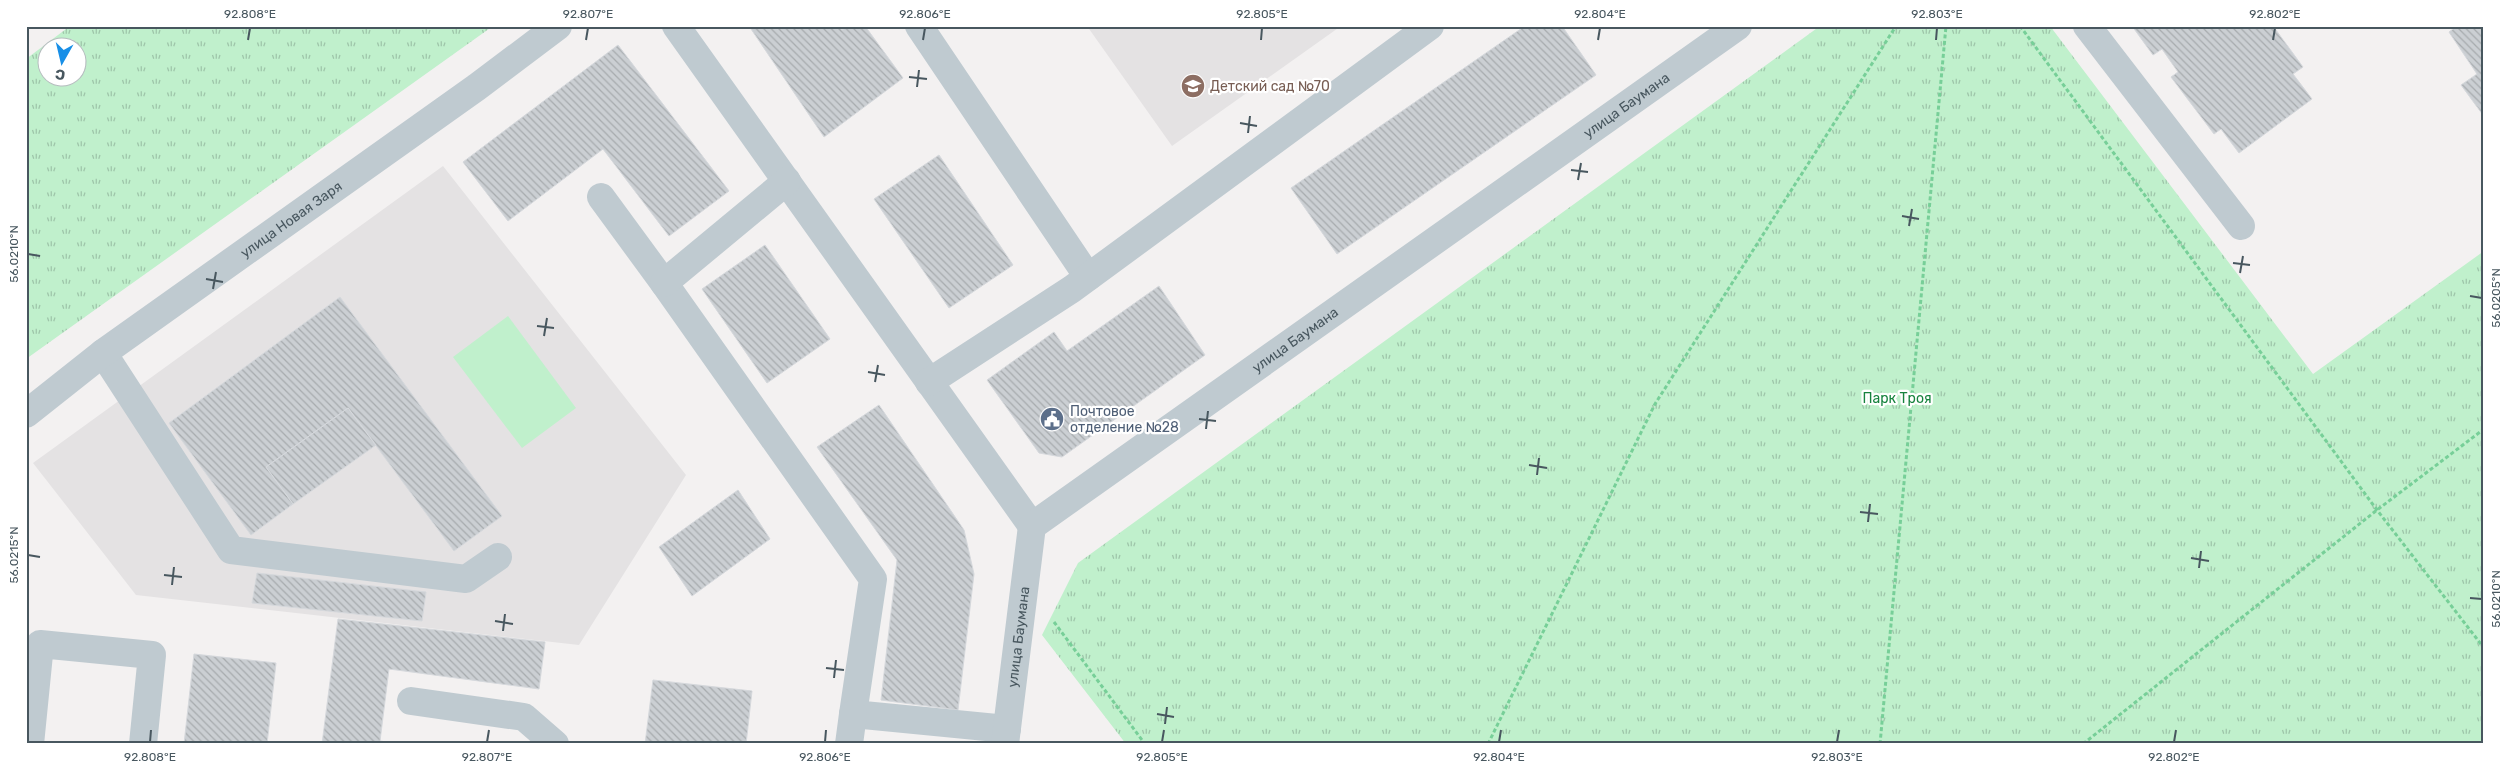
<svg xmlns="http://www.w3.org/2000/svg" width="2510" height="770" viewBox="0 0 2510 770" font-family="Rubik,sans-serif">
  <defs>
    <pattern id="park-tufts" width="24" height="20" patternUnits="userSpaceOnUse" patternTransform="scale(1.25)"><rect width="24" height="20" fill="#c0f0cc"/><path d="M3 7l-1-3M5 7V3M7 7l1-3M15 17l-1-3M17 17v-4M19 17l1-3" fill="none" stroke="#9ec5a9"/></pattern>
    <pattern id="building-back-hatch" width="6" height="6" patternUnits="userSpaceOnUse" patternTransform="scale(1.25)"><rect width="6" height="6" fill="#cbcfd3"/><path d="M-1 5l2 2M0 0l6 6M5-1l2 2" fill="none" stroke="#a7abae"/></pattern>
  </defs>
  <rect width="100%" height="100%" fill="#f3f1f1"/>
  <path fill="#e4e2e3" d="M1087 26H1341L1172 146Z
    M443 166 686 475 579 645 136 595 33 463Z"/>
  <path fill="#c0f0cc" d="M508 316 576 408 522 448 453 357Z"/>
  <path fill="url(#park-tufts)" fill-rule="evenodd" d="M70 26H493L26 359V59ZM48 48H78V78H48Z
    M1820 26H2050L2313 374 2484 251V744H1126L1042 635 1078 563Z"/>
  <path fill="url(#building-back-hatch)" stroke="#d5d8dc" d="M749 26H839L842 30 848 26H865L903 78 824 137Z
    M1525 26H1562L1596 75 1337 254 1291 188Z
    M2132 26H2273L2303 67 2293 74 2312 99 2239 153 2221 129 2214 134 2171 77 2178 72 2162 49 2153 55Z
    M2457 26H2484L2483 115 2461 85 2477 74 2449 32Z
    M618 45 729 191 669 236 603 149 508 221 463 162Z
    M939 155 1013 265 949 308 874 199Z
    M765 245 830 339 767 383 702 289Z
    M1159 286 1205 355 1062 457 1039 453 987 380 1054 332 1067 351Z
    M340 297 502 516 454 551 348 408 266 467 293 504 251 535 169 423Z
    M879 405 964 530 974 574 958 710 881 700 897 560 817 447Z
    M348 408 376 445 293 504 266 467Z
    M738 490 770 539 692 596 659 547Z
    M257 573 426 592 422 621 252 603Z
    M338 619 545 642 539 689 389 669 380 741 401 744H322Z
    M194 654 276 663 267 744H184Z
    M653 680 752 691 746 744H645Z"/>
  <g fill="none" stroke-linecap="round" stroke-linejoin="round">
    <path stroke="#77cf98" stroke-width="3" stroke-dasharray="4 2.5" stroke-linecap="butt" d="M2020 26 2377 510 2484 648
      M1054 622 1145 744
      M1488 744 1655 404 1896 26
      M1880 744 1946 26
      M2083 744 2377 510 2484 429"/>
    <g stroke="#bfcad0" stroke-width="28">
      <path d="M676 26 1032 526"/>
      <path d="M919 26 1088 277"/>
      <path d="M2087 26 2241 226"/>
      <path d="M601 197 664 283 873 579 853 714 1007 729"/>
      <path d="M664 283 787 181"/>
      <path d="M103 353 231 550 466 579 498 557"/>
      <path d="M929 382 1072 289 1430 26"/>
      <path id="s1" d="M26 414 103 353 477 87 558 26"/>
      <path d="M411 701 524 717 555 744"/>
      <path d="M30 744 40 644 152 655 143 744"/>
      <path d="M849 744 853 714"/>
      <path id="s2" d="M1005 744 1032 526 1738 26"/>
    </g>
  </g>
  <path fill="none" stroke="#48575f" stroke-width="2" d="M248 40 250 28M586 40 588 28M923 40 925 28M1261 40 1262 28M1598 40 1600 28M1936 40 1937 28M2273 40 2275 28M909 77 927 79M917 87 919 70M1240 123 1257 126M1248 133 1250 116M1571 170 1588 172M1578 180 1581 163M1902 216 1919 219M1909 226 1912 209M28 254 40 256M2233 263 2250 265M2240 273 2243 256M206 279 223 282M213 289 216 272M2470 296 2482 298M537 326 554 328M544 336 547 318M868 372 885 375M875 382 878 365M1199 419 1216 421M1206 429 1208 411M1529 465 1547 468M1537 475 1539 458M1860 512 1878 514M1868 522 1870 504M28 555 40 557M2191 558 2209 561M2199 568 2201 551M164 575 182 577M172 585 174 567M2470 598 2482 599M495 621 513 624M503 631 505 614M826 668 844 670M834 678 836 660M1157 714 1174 717M1165 724 1167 707M150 742 151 730M487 742 489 730M825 742 826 730M1162 742 1164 730M1499 742 1501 730M1837 742 1839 730M2174 742 2176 730"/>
  <defs>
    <g id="school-disc" transform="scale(1.25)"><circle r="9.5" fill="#8d6e63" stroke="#fff"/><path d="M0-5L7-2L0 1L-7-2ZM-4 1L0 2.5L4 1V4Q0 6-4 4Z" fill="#fff"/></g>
    <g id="civic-disc" transform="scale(1.25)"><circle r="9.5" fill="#5c6f8a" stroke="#fff"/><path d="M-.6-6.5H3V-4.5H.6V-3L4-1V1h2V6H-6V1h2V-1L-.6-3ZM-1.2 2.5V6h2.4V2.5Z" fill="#fff"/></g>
  </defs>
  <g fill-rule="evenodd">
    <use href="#school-disc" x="1193" y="86"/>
    <use href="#civic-disc" x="1052" y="419"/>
  </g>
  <g text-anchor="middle" stroke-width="4.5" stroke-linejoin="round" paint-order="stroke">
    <g font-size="14" fill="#785e54" stroke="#fff" text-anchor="start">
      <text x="1210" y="91">Детский сад №70</text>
    </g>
    <g font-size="14" fill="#48575f" stroke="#fff">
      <text dy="5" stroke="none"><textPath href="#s2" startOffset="948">улица Баумана</textPath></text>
      <text dy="5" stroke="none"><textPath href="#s1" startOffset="329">улица Новая Заря</textPath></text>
      <text dy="5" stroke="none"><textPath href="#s2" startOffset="542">улица Баумана</textPath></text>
      <text dy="5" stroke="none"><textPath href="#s2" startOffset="108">улица Баумана</textPath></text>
    </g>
    <g font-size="14" fill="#17833e" stroke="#fff">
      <text x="1897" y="403">Парк Троя</text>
    </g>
    <g font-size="14" fill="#4e5e75" stroke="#fff" text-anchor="start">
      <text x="1070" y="416">Почтовое<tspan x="1070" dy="16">отделение №28</tspan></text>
    </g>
  </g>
  <rect width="2510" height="770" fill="none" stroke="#ffffff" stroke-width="55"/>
  <g transform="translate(62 62) rotate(188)"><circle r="24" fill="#ffffff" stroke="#b6bcbf"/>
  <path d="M0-4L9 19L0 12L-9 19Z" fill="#188fe7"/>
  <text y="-8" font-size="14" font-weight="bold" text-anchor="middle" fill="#48575f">С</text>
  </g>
  <rect x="28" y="28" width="2454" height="714" fill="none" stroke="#48575f" stroke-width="2"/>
  <g font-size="12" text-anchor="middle" fill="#48575f">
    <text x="250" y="18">92.808°E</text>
    <text x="588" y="18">92.807°E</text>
    <text x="925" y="18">92.806°E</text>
    <text x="1262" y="18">92.805°E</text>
    <text x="1600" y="18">92.804°E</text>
    <text x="1937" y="18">92.803°E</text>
    <text x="2275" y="18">92.802°E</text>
    <text transform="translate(14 254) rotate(-90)" y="4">56.0210°N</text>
    <text transform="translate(2496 298) rotate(-90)" y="4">56.0205°N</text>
    <text transform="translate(14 555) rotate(-90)" y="4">56.0215°N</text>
    <text transform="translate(2496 599) rotate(-90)" y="4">56.0210°N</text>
    <text x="150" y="761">92.808°E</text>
    <text x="487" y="761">92.807°E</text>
    <text x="825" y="761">92.806°E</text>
    <text x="1162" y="761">92.805°E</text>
    <text x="1499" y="761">92.804°E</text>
    <text x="1837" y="761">92.803°E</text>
    <text x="2174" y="761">92.802°E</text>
  </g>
</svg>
